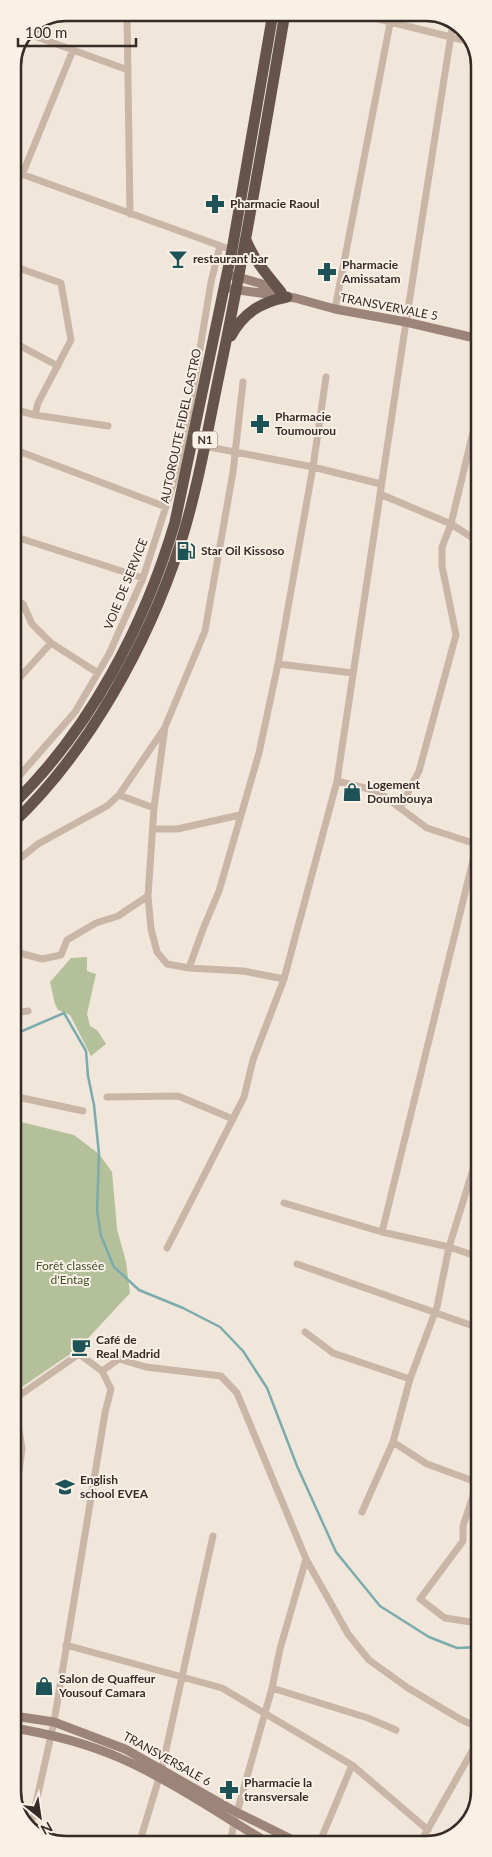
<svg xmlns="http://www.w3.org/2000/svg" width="492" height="1857" viewBox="0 0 492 1857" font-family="Lato,sans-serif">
  <rect width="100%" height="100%" fill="#f1e6da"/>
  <path fill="#b3c09a" d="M87 957V971L96 974 87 1014 90 1026 97 1030 106 1044 91 1056 70 1015 58 1010 55 1004 50 982 71 958Z
    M13 1120 74 1135 99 1154 112 1172 117 1229 126 1262 130 1293 79 1348 13 1393Z"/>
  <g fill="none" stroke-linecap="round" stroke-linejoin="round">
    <path stroke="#7aabad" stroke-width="2.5" d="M13 1035 64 1013 86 1051 88 1076 94 1105 99 1154 97 1211 101 1236 114 1267 139 1290 183 1308 220 1327 243 1351 267 1388 297 1466 336 1552 380 1606 429 1637 457 1648 479 1647"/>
    <path stroke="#c9b6a6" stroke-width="7" d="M127 13 130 214
      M354 13 471 42
      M26 33 128 70
      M43 39 44 22
      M13 171 232 250
      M22 175 73 50
      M13 266 61 283 71 340 38 403 35 415
      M335 309 392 13
      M13 342 58 366
      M243 382 233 472 205 631 165 727 154 808 148 896 151 929 157 952 167 964 189 968 243 971 284 979
      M13 409 35 415 108 426
      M204 446 313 467 381 484
      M13 449 166 507
      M380 494 451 524 479 542
      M13 536 143 578
      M13 561 18 538
      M13 600 23 604 32 624 51 643
      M278 664 353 673
      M13 685 51 643 98 673
      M337 781 377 791 427 828 479 845
      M13 783 75 712 109 654 143 578 178 469 190 409 211 282 220 246
      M119 795 154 808
      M400 808 419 771 456 635 442 566V547L451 524 479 407
      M153 829H177L240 815
      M13 864 38 844 107 806 119 795 164 729
      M13 947 16 952 42 959 61 955 67 940 96 923 118 916 148 896
      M189 968 203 929 219 891 259 753 278 664 313 467 326 377
      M13 1013 28 1011
      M13 1096 83 1111
      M107 1097 178 1096 233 1119
      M284 1203 382 1232 449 1247 479 1257
      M382 1232 477 844 475 829 479 800
      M167 1248 244 1097 253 1060 284 979 337 781 406 322 453 22
      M297 1264 479 1328
      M305 1332 333 1353 410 1379
      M102 1371 119 1359 146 1367 221 1376 237 1393 306 1559 280 1649 272 1688 234 1823 230 1844
      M13 1400 79 1354 102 1371 111 1389 105 1413 54 1722 30 1830
      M393 1442 427 1464 479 1483
      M362 1512 393 1442 410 1379 437 1307 449 1247 479 1150
      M13 1514 22 1449 14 1399
      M306 1559 348 1634 369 1660 408 1688 460 1719 479 1728
      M471 1622 445 1618 420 1599 463 1541V1526L479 1477
      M66 1645 222 1688 352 1765 428 1830
      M272 1688 368 1718 396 1730
      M420 1843 479 1739
      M139 1844 162 1768 213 1536
      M319 1844 352 1765"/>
    <path stroke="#9c8578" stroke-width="9" d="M234 276 259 283 281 292
      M232 289 295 298 335 309 406 322 479 339
      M14 1716 54 1722 125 1749 234 1811 301 1844
      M14 1728C50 1734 86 1743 120 1758 172 1781 221 1815 270 1844"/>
    <path stroke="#66544b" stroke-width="11" d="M246 240C254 260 267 275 281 292
      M231 336C243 313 261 302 287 297
      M13 804C90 730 145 624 175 522L232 250 273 13
      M13 823C89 751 148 643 180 545 199 485 209 422 222 361 246 246 265 129 285 13"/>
  </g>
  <defs>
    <g id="pharmacy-bare" transform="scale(1.5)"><path d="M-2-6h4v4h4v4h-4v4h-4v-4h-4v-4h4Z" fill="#1d5256" stroke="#f9f0e6" stroke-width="2.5" paint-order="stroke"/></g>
    <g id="bar-bare" transform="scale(1.5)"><path d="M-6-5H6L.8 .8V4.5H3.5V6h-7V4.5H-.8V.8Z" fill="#1d5256" stroke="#f9f0e6" stroke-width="2.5" paint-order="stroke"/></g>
    <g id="fuel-bare" transform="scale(1.5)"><path d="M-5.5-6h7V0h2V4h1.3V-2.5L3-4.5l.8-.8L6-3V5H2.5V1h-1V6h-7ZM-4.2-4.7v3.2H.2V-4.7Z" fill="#1d5256" stroke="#f9f0e6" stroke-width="2.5" paint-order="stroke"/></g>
    <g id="shop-bare" transform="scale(1.5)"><path d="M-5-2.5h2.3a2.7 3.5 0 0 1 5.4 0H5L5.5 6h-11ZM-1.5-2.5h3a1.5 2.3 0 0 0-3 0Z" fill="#1d5256" stroke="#f9f0e6" stroke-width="2.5" paint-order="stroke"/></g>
    <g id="cafe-bare" transform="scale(1.5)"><path d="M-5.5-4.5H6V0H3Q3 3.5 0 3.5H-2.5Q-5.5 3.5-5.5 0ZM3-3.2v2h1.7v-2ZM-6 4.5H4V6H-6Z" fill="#1d5256" stroke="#f9f0e6" stroke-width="2.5" paint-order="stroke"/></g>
    <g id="school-bare" transform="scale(1.5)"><path d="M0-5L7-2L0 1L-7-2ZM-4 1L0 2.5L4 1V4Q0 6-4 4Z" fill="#1d5256" stroke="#f9f0e6" stroke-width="2.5" paint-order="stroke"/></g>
  </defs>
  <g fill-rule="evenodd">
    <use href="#pharmacy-bare" x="215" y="204"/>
    <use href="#bar-bare" x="178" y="259"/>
    <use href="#pharmacy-bare" x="327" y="272"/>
    <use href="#pharmacy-bare" x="260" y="424"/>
    <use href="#fuel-bare" x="186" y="551"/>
    <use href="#shop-bare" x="352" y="792"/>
    <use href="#cafe-bare" x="81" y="1347"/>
    <use href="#school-bare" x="65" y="1487"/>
    <use href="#shop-bare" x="44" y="1686"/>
    <use href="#pharmacy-bare" x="229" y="1790"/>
  </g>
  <g text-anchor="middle" stroke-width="4" stroke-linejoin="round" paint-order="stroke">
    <rect fill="#f9f0e6" stroke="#706660" stroke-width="1" x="192.5" y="431.5" width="25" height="17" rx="4"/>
    <g font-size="11" font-weight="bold" fill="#352b27">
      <text x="205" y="444">N1</text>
    </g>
    <g font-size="12" font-weight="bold" fill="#352b27" stroke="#f9f0e6" text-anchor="start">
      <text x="230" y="208">Pharmacie Raoul</text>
      <text x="193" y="263">restaurant bar</text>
      <text x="342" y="269">Pharmacie<tspan x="342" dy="14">Amissatam</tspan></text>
      <text x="275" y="421">Pharmacie<tspan x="275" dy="14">Toumourou</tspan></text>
      <text x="201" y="555">Star Oil Kissoso</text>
      <text x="367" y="789">Logement<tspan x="367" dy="14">Doumbouya</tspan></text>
      <text x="96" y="1344">Café de<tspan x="96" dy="14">Real Madrid</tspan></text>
      <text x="80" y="1484">English<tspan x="80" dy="14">school EVEA</tspan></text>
      <text x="59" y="1683">Salon de Quaffeur<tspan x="59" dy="14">Yousouf Camara</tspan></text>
      <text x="244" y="1787">Pharmacie la<tspan x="244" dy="14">transversale</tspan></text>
    </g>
    <g font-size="12" fill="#352b27" stroke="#f9f0e6">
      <text transform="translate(389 307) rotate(11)" y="4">TRANSVERVALE 5</text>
      <text transform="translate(181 426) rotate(-78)" y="4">AUTOROUTE FIDEL CASTRO</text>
      <text transform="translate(126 584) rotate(-68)" y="4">VOIE DE SERVICE</text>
      <text transform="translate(167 1759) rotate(29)" y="4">TRANSVERSALE 6</text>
    </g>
    <g font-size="12" fill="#44532b" stroke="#f9f0e6">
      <text x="70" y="1270">Forêt classée<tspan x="70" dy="14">d'Entag</tspan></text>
    </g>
  </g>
  <path d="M0 0H492V1857H0ZM66 21H426A45 45 0 0 1 471 66V1791A45 45 0 0 1 426 1836H66A45 45 0 0 1 21 1791V66A45 45 0 0 1 66 21Z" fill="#f9f0e6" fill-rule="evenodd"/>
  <path fill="none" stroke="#352b27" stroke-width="2.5" d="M66 21H426A45 45 0 0 1 471 66V1791A45 45 0 0 1 426 1836H66A45 45 0 0 1 21 1791V66A45 45 0 0 1 66 21Z"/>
  <g transform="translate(40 1817) rotate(150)" stroke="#f9f0e6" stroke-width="4" paint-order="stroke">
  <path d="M0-4L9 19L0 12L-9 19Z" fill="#352b27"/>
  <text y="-8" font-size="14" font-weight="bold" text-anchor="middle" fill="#352b27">N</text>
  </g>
  <path d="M18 38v8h118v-8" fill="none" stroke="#352b27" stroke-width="2.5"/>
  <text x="25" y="38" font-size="15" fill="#352b27" stroke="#f9f0e6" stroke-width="4" paint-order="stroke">100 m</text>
</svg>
